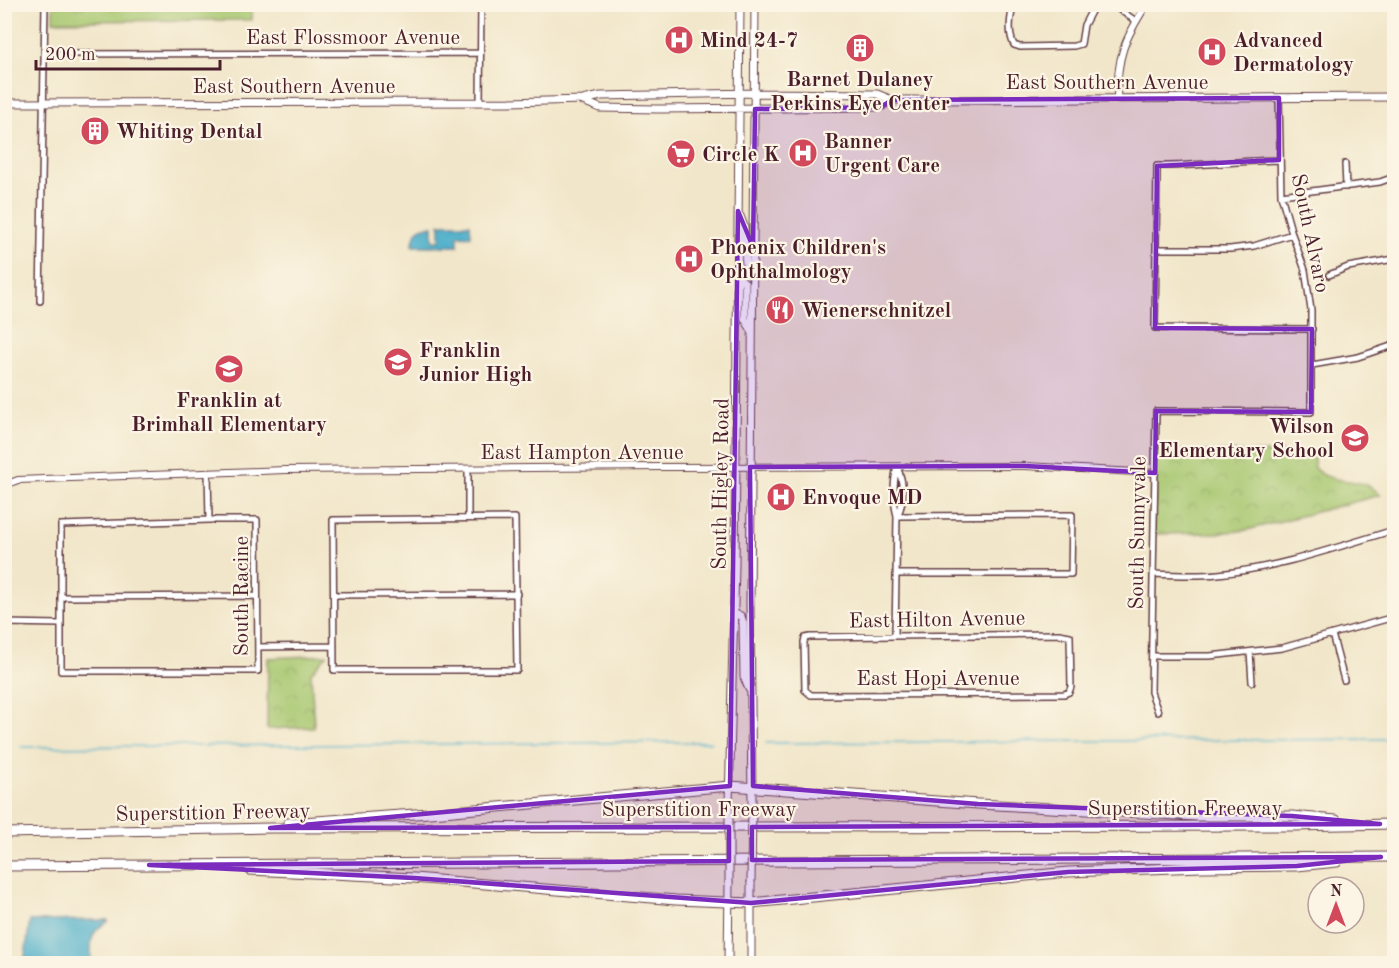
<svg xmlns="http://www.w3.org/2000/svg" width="1399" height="968" viewBox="0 0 1399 968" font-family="'Old Standard TT',serif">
  <defs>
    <pattern id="grass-tufts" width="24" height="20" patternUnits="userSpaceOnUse" patternTransform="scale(1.5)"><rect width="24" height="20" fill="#a7c76f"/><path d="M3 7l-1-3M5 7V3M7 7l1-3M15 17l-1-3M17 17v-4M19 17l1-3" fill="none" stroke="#91aa60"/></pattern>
    <pattern id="park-crowns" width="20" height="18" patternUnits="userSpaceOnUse" patternTransform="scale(1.5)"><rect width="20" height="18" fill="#a7c76f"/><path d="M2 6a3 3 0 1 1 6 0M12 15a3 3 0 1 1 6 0" fill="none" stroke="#91aa60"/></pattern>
  </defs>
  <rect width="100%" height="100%" fill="#fcf5e5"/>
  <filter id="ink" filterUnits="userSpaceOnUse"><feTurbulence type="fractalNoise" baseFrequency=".0167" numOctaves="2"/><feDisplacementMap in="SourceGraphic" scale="12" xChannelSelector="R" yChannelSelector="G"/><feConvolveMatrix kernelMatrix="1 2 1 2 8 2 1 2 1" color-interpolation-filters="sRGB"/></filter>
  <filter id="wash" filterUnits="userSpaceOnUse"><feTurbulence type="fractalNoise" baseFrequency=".008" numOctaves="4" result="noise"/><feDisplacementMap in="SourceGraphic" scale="24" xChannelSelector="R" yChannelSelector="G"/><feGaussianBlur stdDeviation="1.35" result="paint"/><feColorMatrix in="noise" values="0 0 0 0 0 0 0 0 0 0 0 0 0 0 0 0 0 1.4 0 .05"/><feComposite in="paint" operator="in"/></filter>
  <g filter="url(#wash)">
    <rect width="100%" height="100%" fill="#f1e6c9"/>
    <path fill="url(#grass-tufts)" stroke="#78734d" stroke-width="1.5" d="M53 5H252V20L53 21Z"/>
    <path fill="url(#park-crowns)" stroke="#78734d" stroke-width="1.5" d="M936 5H1014L1013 7H978L977 10 936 9Z
      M1156 451 1314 453V468C1334 488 1361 473 1380 495L1247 530 1216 533 1154 534Z
      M327 655 311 673 314 727 267 729 268 658Z"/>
    <path fill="#49adc9" stroke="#4a667a" stroke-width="1.5" d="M440 224H470L471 236 458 235V246H413C413 233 420 225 433 226V241H440Z
      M108 920V922C88 931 91 944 91 963H24L30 921Z"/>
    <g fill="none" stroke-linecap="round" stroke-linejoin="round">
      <path stroke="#49adc9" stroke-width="1.5" d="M766 743 1394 739
        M21 747 711 742"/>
    </g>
  </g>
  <g filter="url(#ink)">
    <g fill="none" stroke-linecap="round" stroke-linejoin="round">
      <g stroke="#633d43" stroke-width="8">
        <path id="minor" d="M1014 4C1010 17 1008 33 1014 45L1020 47 1074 46 1081 44 1084 25 1095 4
          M1111 4 1136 21
          M45 54 480 53
          M480 102 481 4
          M1279 160C1238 161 1198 166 1157 166L1155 328 1312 329
          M1345 164 1346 187
          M1281 195 1380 182 1394 177
          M1156 249H1230L1254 246 1292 234
          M1329 275 1348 267 1394 259
          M40 301 45 4
          M1312 365 1358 357 1394 345
          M897 467C904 482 905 502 897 516
          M208 472 209 520
          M468 518V469
          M515 518 517 670H334L333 520Z
          M209 520H257L258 671H61V525Z
          M896 574H1071L1072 515 897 516
          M1153 574C1175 575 1197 576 1218 574 1278 568 1337 547 1394 530
          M334 595 517 594
          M61 597 257 596
          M4 623 60 624
          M1059 634 1070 636 1071 687 1069 692 1064 694 811 695 805 690 804 642 805 638 810 637Z
          M1332 634 1344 680
          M895 636 897 516C893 501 893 482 897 467
          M258 647 334 646
          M1250 652 1252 682
          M1152 656H1210L1282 648 1394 617
          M1158 712 1151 692 1156 411 1311 412V310L1305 270 1292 234 1281 195 1279 98"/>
      </g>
      <g stroke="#633d43" stroke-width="8">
        <path id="tertiary" d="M1117 99C1117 56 1124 40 1147 4
          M4 601 6 491 10 483 18 480 285 470 662 467 1025 466 1155 473"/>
      </g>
      <g stroke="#633d43" stroke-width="9">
        <path id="secondary" d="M583 101 600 108 658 109 881 107 892 100
          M4 103 510 102 583 100 601 96 754 93 877 94 892 100H933L1394 97
          M740 216 744 227 746 266 749 270 752 271
          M738 277 745 283V319L751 329
          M735 614 741 616 743 623 744 677 749 689
          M729 804 735 565 740 4
          M752 804 750 604 755 4
          M728 964 729 883
          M751 964V883"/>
      </g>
      <g stroke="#633d43" stroke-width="11">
        <path id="motorway" d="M288 823 443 812 730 786 978 804 1197 816H1292L1336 820
          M4 833 270 828 1293 826 1394 824
          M4 866 1394 857
          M250 870 414 878 676 900 751 903 1068 872 1202 867 1297 866 1337 862"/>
      </g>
      <use href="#minor" stroke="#fff" stroke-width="5"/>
      <use href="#tertiary" stroke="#fff" stroke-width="6"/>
      <use href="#secondary" stroke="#fff" stroke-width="7"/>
      <use href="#motorway" stroke="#fff" stroke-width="9"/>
      <g stroke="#633d43" stroke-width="9" stroke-linecap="butt">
        <path id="secondary-bridge" d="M729 883V804
          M751 883 752 804"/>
      </g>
      <use href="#secondary-bridge" stroke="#fff" stroke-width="7"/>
    </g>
  </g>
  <path fill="#7b2cbf" fill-opacity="0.2" stroke="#7b2cbf" stroke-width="4.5" stroke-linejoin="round" d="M1279 98V160L1157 166 1155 328 1312 329 1311 412 1156 411 1155 473 1025 466 750 467 753 786 978 804 1292 816 1380 824 752 827V860L1381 857 1297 866 1068 872 751 903 414 878 149 865 729 861V827L270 828 730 786 738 211 753 247 755 109 881 107 892 100Z"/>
  <defs>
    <g id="hospital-disc" transform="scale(1.5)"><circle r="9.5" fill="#d1495b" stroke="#fcf5e5"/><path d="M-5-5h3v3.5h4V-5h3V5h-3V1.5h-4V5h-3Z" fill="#fff"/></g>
    <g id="building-disc" transform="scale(1.5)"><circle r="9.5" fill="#d1495b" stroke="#fcf5e5"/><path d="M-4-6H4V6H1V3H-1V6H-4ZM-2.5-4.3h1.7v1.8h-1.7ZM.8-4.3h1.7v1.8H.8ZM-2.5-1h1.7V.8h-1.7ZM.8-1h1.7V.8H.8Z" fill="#fff"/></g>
    <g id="supermarket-disc" transform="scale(1.5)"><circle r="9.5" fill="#d1495b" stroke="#fcf5e5"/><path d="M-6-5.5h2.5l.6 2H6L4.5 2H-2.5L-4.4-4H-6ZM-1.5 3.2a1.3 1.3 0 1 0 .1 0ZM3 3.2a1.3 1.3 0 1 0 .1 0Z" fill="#fff"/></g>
    <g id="restaurant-disc" transform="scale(1.5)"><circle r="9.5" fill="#d1495b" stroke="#fcf5e5"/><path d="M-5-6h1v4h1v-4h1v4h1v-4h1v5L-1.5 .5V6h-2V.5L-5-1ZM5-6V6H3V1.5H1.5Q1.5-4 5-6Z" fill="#fff"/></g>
    <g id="school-disc" transform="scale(1.5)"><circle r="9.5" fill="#d1495b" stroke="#fcf5e5"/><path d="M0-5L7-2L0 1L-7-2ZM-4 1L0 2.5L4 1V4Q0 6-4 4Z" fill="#fff"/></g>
  </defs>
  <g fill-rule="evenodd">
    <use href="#hospital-disc" x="679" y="40"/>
    <use href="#building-disc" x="860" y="48"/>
    <use href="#hospital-disc" x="1212" y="52"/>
    <use href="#building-disc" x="95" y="131"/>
    <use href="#hospital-disc" x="803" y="153"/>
    <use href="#supermarket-disc" x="681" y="154"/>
    <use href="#hospital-disc" x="689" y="259"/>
    <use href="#restaurant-disc" x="780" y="310"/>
    <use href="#school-disc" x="398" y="362"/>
    <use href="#school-disc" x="229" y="369"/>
    <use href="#school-disc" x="1355" y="438"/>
    <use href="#hospital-disc" x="781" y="497"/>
  </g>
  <g text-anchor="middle" stroke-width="4.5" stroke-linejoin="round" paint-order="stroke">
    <g font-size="21" fill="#4a1f2b" stroke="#fcf5e5">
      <text x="353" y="44">East Flossmoor Avenue</text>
      <text x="1107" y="89">East Southern Avenue</text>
      <text x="294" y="93">East Southern Avenue</text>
      <text transform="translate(1311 233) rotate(78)" y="7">South Alvaro</text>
      <text x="582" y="459">East Hampton Avenue</text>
      <text transform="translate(720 484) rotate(-89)" y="7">South Higley Road</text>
      <text transform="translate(1137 533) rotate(-89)" y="7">South Sunnyvale</text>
      <text transform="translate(241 596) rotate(-90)" y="7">South Racine</text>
      <text transform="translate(937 619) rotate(-1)" y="7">East Hilton Avenue</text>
      <text x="938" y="685">East Hopi Avenue</text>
      <text x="1185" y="815">Superstition Freeway</text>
      <text x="699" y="816">Superstition Freeway</text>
      <text transform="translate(213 812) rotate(-1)" y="7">Superstition Freeway</text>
    </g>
    <g font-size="21" font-weight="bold" fill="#4a1f2b" stroke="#fcf5e5" text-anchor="start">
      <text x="700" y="47">Mind 24-7</text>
      <text x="1233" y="47">Advanced<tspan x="1233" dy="24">Dermatology</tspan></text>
      <text x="860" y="86" text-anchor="middle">Barnet Dulaney<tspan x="860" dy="24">Perkins Eye Center</tspan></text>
      <text x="116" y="138">Whiting Dental</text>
      <text x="824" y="148">Banner<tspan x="824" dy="24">Urgent Care</tspan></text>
      <text x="702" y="161">Circle K</text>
      <text x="710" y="254">Phoenix Children's<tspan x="710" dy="24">Ophthalmology</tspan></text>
      <text x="801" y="317">Wienerschnitzel</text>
      <text x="419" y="357">Franklin<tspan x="419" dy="24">Junior High</tspan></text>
      <text x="229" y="407" text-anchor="middle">Franklin at<tspan x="229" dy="24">Brimhall Elementary</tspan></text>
      <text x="1334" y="433" text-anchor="end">Wilson<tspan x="1334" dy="24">Elementary School</tspan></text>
      <text x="802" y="504">Envoque MD</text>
    </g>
  </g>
  <rect width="1399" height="968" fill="none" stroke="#fcf5e5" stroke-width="24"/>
  <g transform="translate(1336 905)"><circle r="28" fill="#fcf5e5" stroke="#b59f9b" stroke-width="1.5"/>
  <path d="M0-4.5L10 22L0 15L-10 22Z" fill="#d1495b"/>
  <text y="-9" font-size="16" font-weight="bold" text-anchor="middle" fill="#4a1f2b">N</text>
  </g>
  <path d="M36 60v9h184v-9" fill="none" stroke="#4a1f2b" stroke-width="3"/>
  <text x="45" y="60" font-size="18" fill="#4a1f2b" stroke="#fcf5e5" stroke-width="4.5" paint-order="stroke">200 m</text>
</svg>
